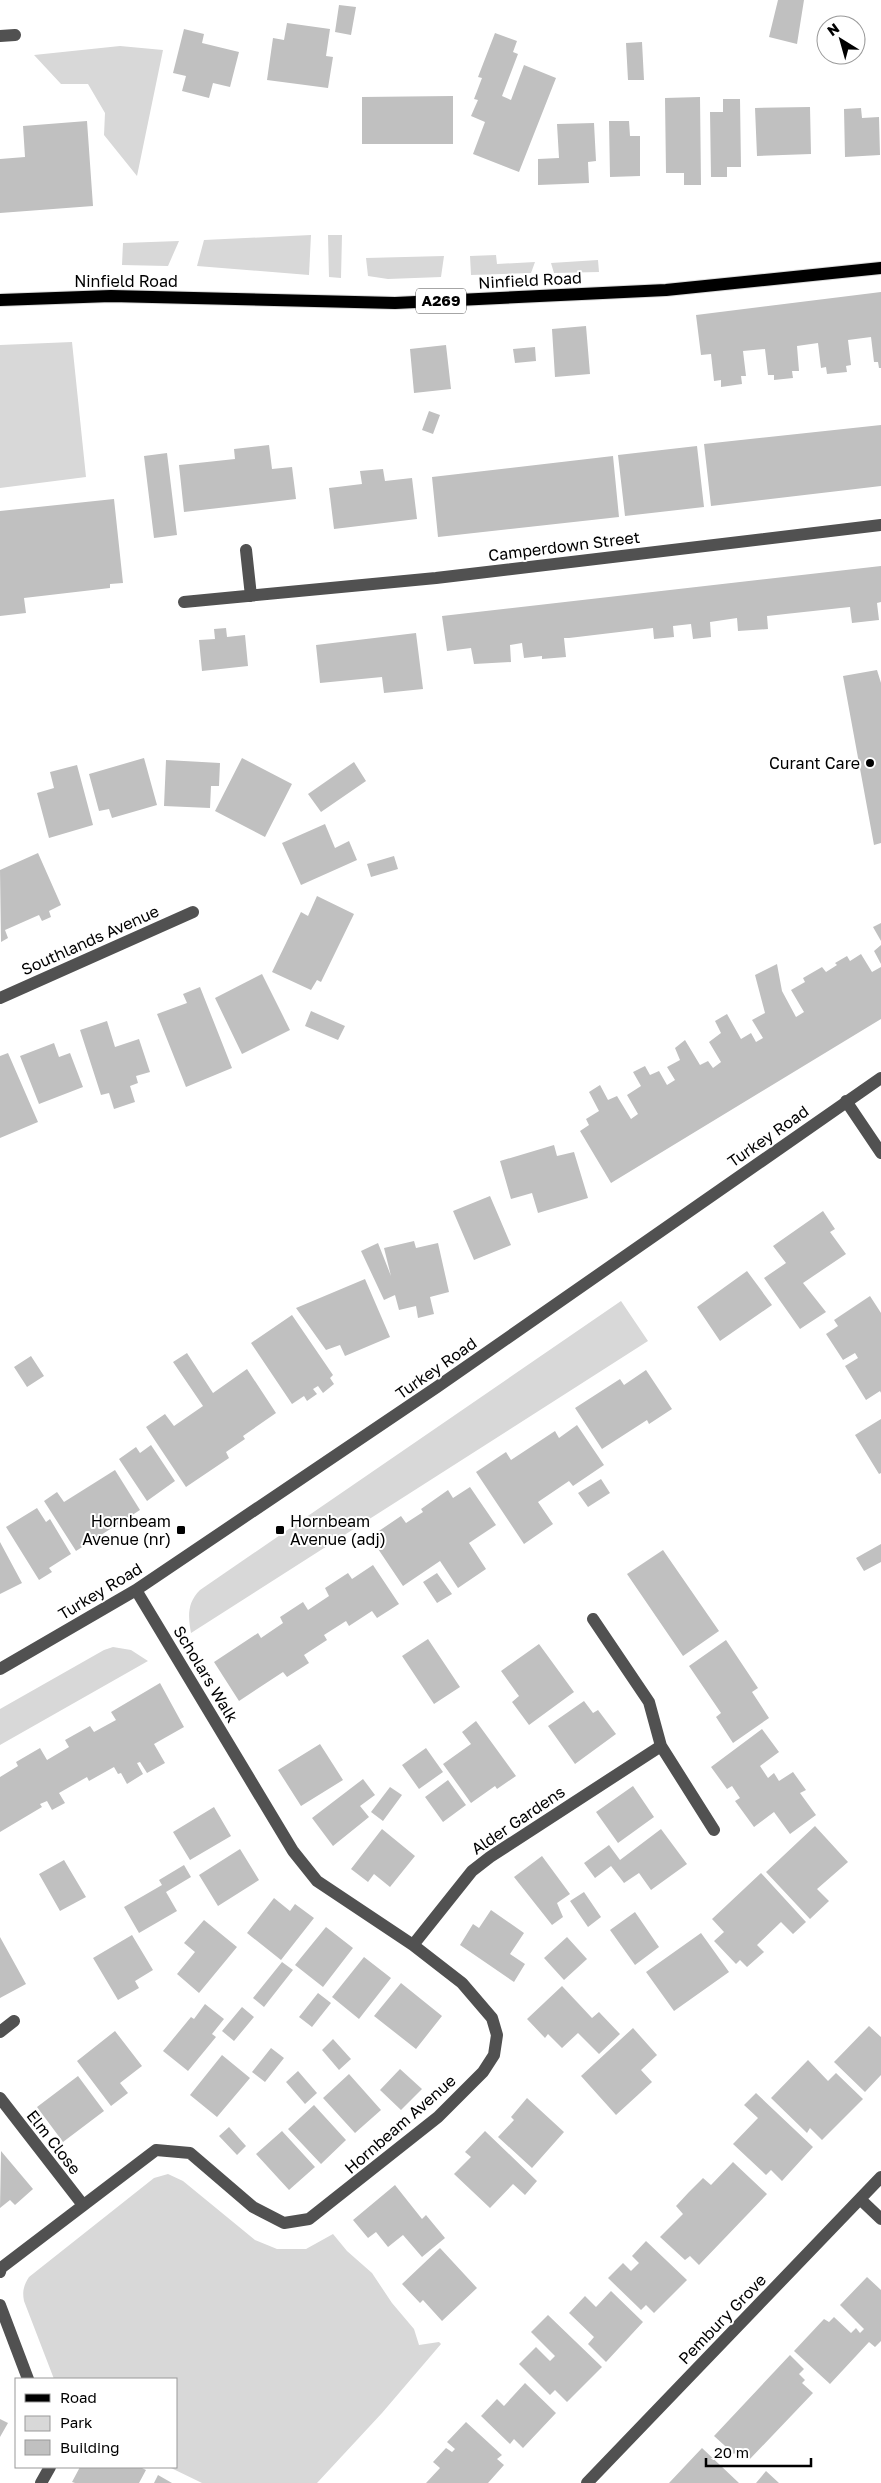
<svg xmlns="http://www.w3.org/2000/svg" width="881" height="2483" viewBox="0 0 881 2483" font-family="'Golos Text',sans-serif">
  <rect width="100%" height="100%" fill="#fff"/>
  <path fill="#d8d8d8" d="M120 46 163 50 137 176 104 135 105 113 88 84H61L34 55Z
    M311 235 309 275 197 266 204 240Z
    M328 235H342L341 278 329 277Z
    M179 241 168 266 122 265 123 243Z
    M496 255 497 264 535 262 531 273 471 275 470 256Z
    M444 256 441 277 388 279 368 276 366 258Z
    M598 260 599 272 554 273 551 263Z
    M72 342 86 477 0 488V345Z
    M621 1301 648 1341 191 1633C188 1616 187 1603 200 1590Z
    M113 1647 131 1650 148 1661 0 1745V1709L104 1650Z
    M168 2174 183 2181 255 2240 277 2249H306L333 2234 347 2251 372 2273 392 2303 414 2329 419 2345 439 2342 441 2344 382 2413 317 2483H202L169 2467H176V2379H54L24 2301C22 2291 24 2285 29 2277L154 2178Z"/>
  <path fill="#c0c0c0" d="M778 0H804L797 44 769 37Z
    M339 5 356 7 351 35 335 32Z
    M287 23 330 29 326 56 333 57 328 88 267 80 273 38 284 40Z
    M184 29 204 34 202 43 239 52 230 87 213 83 209 98 182 91 186 76 173 73Z
    M495 33 517 41 513 52 518 54 502 96 511 100 524 65 556 78 519 172 473 154 485 122 471 116 478 100 474 99 482 78 478 77Z
    M642 42 644 80H628L626 43Z
    M453 96V144H362V97Z
    M700 97 701 185H684V173H666L665 98Z
    M723 99H740L741 167H727V177H711L710 112H723Z
    M810 107 811 154 757 156 755 108Z
    M861 108 862 118 879 117 880 155 845 157 844 109Z
    M87 121 93 206 0 213V159L25 157 23 126Z
    M609 121H629L630 136H640V176L610 177Z
    M594 123 596 161 588 162 589 183 538 185V159L559 158 557 124Z
    M881 292V368H879L878 362H874L871 337 848 340 851 365 846 366 847 372 827 374 826 367 821 368 818 343 797 346 799 371H792L793 378 774 380V375H768L765 349 743 351 746 376H741L742 384 721 387V380L714 381 711 354 701 355 696 315Z
    M586 326 590 374 555 377 552 329Z
    M446 345 451 389 414 393 410 349Z
    M535 347 536 361 515 363 513 349Z
    M429 411 440 415 433 434 422 430Z
    M881 425V486L711 506 704 444Z
    M269 445 272 469 292 467 296 499 184 512 179 465 235 459 234 449Z
    M697 446 704 507 625 516 618 455Z
    M167 453 177 535 154 538 144 456Z
    M613 456 619 517 438 537 432 477Z
    M383 469 385 481 412 478 417 519 334 529 329 488 362 484 360 471Z
    M114 499 123 583 110 584V588L24 598 26 613 0 616V511Z
    M881 566V602L877 603 879 620 852 623 850 607 767 616 768 629 738 631 737 618 710 622 711 637 693 639 691 624 673 626 674 637 654 639 653 628 569 638H564L566 657 542 659V656L524 658 522 643 510 645 511 662 474 664 471 648 447 651 442 616Z
    M226 628 227 637 245 635 248 666 202 671 199 640 215 639 214 629Z
    M416 633 423 689 384 693 382 677 320 683 316 645Z
    M877 670 881 683V843L874 845 843 676Z
    M144 758 157 805 112 818 109 809 99 811 89 774Z
    M242 758 292 784 265 837 215 811Z
    M166 760 220 763 219 786H211L210 808 164 806Z
    M354 762 366 781 321 812 308 794Z
    M77 765 93 825 49 838 37 793 54 788 50 772Z
    M325 824 335 848 349 841 357 860 301 885 282 843Z
    M38 853 61 905 49 911 51 917 42 921 39 915 5 930 8 938 1 942 0 870Z
    M394 856 398 869 371 877 367 864Z
    M317 896 354 914 321 982 317 980 311 990 272 972 301 912 308 916Z
    M881 923V941L873 927Z
    M881 945V964L874 951Z
    M861 954 872 972 881 967V1019L611 1183 580 1131 589 1125 586 1119 599 1111 589 1092 600 1085 608 1100 617 1096 631 1119 638 1114 627 1095 641 1086 633 1072 645 1066 650 1075 659 1071 667 1085 675 1080 667 1067 680 1060 675 1048 685 1040 700 1065 708 1061 713 1068 721 1062 709 1042 721 1033 715 1021 727 1014 741 1039 751 1033 756 1042 763 1038 752 1020 765 1013 755 975 777 964 782 991 796 1017 804 1012 791 990 805 982 803 978 822 967 826 972 837 965 835 963 847 956 850 961Z
    M262 974 290 1030 242 1054 215 998Z
    M200 987 232 1068 186 1087 157 1014 187 1003 183 994Z
    M311 1011 345 1026 338 1040 305 1026Z
    M107 1021 115 1047 139 1039 150 1072 136 1076 138 1083 130 1086 135 1102 114 1109 109 1093 101 1095 80 1030Z
    M54 1043 59 1057 70 1053 83 1087 39 1104 20 1056Z
    M8 1053 38 1122 0 1138V1056Z
    M554 1145 557 1156 574 1152 588 1198 538 1213 532 1193 511 1199 500 1161Z
    M490 1196 511 1245 474 1260 453 1211Z
    M823 1211 835 1229 830 1232 846 1254 803 1283 826 1312 800 1329 764 1278 786 1263 773 1246Z
    M414 1241 416 1248 438 1243 449 1292 430 1297 434 1314 418 1318 416 1306 399 1310 395 1295 384 1300 361 1251 378 1243 391 1276 384 1248Z
    M747 1271 772 1305 720 1341 697 1307Z
    M365 1279 390 1337 345 1356 340 1345 326 1350 296 1308Z
    M870 1296 881 1313V1393L880 1391 866 1400 845 1366 858 1358 855 1353 843 1360 826 1334 838 1326 834 1320Z
    M292 1315 333 1375 330 1378 334 1384 323 1393 318 1386 313 1389 317 1394 307 1401 304 1396 292 1404 251 1343Z
    M187 1353 213 1393 247 1369 276 1413 243 1436 245 1439 226 1452 229 1458 186 1487 146 1427 165 1414 174 1426 203 1406 173 1362Z
    M31 1356 44 1376 27 1387 14 1367Z
    M646 1370 672 1409 649 1424 647 1420 602 1449 575 1408 620 1379 624 1385Z
    M881 1419V1473L879 1474 855 1435Z
    M577 1425 604 1465 573 1486 569 1481 538 1502 553 1524 524 1544 476 1472 506 1452 511 1460 555 1431 559 1438Z
    M151 1445 175 1481 147 1501 119 1459 136 1447 140 1453Z
    M115 1470 140 1510 76 1551 44 1501 57 1492 64 1502Z
    M601 1479 610 1493 588 1507 578 1493Z
    M470 1487 496 1525 469 1543 486 1569 458 1588 440 1561 403 1586 370 1537 401 1516 406 1523 423 1512 421 1509 448 1490 453 1498Z
    M37 1508 46 1522 50 1519 71 1554 49 1568 52 1572 39 1580 6 1527Z
    M0 1542 22 1583 0 1594Z
    M881 1544V1562L864 1571 856 1558Z
    M663 1550 719 1631 683 1656 627 1574Z
    M373 1565 399 1604 377 1618 372 1611 349 1626 346 1621 324 1635 327 1640 304 1655 309 1663 287 1677 283 1672 239 1701 214 1662 258 1633 261 1638 283 1623 280 1617 303 1602 308 1610 329 1596 325 1588 348 1573 352 1579Z
    M437 1573 452 1594 437 1603 423 1582Z
    M428 1639 460 1687 434 1704 402 1656Z
    M726 1640 758 1688 752 1692 769 1718 733 1743 716 1717 721 1713 689 1666Z
    M539 1644 574 1692 529 1725 512 1702 519 1696 501 1671Z
    M160 1683 184 1727 154 1744 165 1763 147 1773 140 1762 137 1763 143 1774 127 1784 121 1773 118 1774 114 1767 89 1781 87 1777 59 1793 65 1803 52 1810 47 1801 40 1804 42 1807 0 1832V1777L18 1766 16 1762 40 1748 47 1760 69 1747 65 1740 90 1726 94 1732 116 1720 111 1712Z
    M584 1701 593 1713 598 1710 616 1734 575 1764 548 1726Z
    M476 1721 516 1776 497 1789 495 1786 471 1803 443 1764 471 1744 462 1732Z
    M762 1729 779 1752 760 1766 768 1778 774 1773 779 1781 793 1772 806 1790 800 1793 816 1815 790 1834 774 1812 754 1827 735 1801 740 1798 732 1786 727 1789 711 1767Z
    M320 1744 343 1780 301 1806 278 1770Z
    M426 1748 443 1772 419 1789 402 1765Z
    M363 1779 375 1795 360 1806 369 1817 333 1846 312 1818Z
    M448 1780 466 1805 443 1822 425 1797Z
    M633 1786 654 1817 618 1843 596 1812Z
    M390 1787 402 1795 383 1821 371 1812Z
    M214 1807 231 1836 190 1860 173 1832Z
    M815 1826 848 1862 817 1889 829 1901 810 1919 766 1872Z
    M382 1829 415 1856 390 1887 374 1874 368 1882 351 1869Z
    M661 1829 687 1864 651 1890 639 1873 624 1883 611 1866 595 1878 584 1863 609 1845 620 1860Z
    M240 1849 259 1880 218 1906 199 1875Z
    M542 1856 570 1894 557 1903 563 1917 552 1925 514 1877Z
    M64 1860 86 1897 60 1911 39 1874Z
    M184 1865 191 1877 166 1892 177 1911 139 1933 124 1907 162 1885 159 1880Z
    M761 1873 806 1922 793 1934 781 1922 757 1945 764 1952 747 1967 740 1960 736 1964 714 1941 724 1932 712 1919Z
    M584 1892 601 1917 588 1927 570 1901Z
    M274 1898 290 1911 295 1904 314 1918 281 1960 247 1933Z
    M491 1910 524 1933 510 1954 525 1964 514 1982 460 1945 473 1924 479 1928Z
    M635 1912 659 1947 635 1965 610 1930Z
    M204 1920 237 1947 199 1993 177 1974 195 1952 184 1943Z
    M326 1927 353 1948 323 1987 295 1965Z
    M701 1933 729 1972 674 2011 646 1972Z
    M132 1935 153 1970 135 1981 139 1988 118 2000 93 1958Z
    M0 1937 26 1984 0 1998Z
    M567 1937 587 1959 564 1980 544 1958Z
    M364 1957 391 1978 359 2019 332 1997Z
    M282 1962 293 1970 264 2007 253 1998Z
    M401 1983 442 2016 416 2049 374 2016Z
    M562 1986 592 2018 599 2012 620 2034 599 2054 578 2033 562 2048 548 2034 545 2038 527 2019Z
    M318 1993 331 2003 312 2027 299 2017Z
    M205 2004 224 2019 212 2034 216 2037 188 2071 163 2051 191 2017 194 2019Z
    M242 2007 254 2017 234 2041 222 2031Z
    M869 2026 881 2037V2075L865 2092 834 2062Z
    M633 2028 657 2055 641 2070 652 2082 616 2115 581 2076Z
    M115 2031 142 2066 120 2083 128 2093 111 2106 77 2061Z
    M333 2039 351 2059 339 2070 322 2050Z
    M271 2048 284 2058 265 2082 252 2072Z
    M222 2055 250 2078 217 2117 190 2095Z
    M808 2060 828 2081 836 2073 863 2099 822 2140 810 2128 807 2133 771 2098Z
    M400 2069 422 2089 401 2110 380 2090Z
    M298 2071 317 2093 305 2104 286 2082Z
    M349 2074 381 2110 355 2133 323 2098Z
    M78 2076 104 2111 63 2142 37 2107Z
    M756 2093 813 2147 782 2181 771 2170 766 2175 733 2144 758 2118 744 2105Z
    M527 2098 564 2132 532 2168 498 2137 514 2120 511 2117Z
    M314 2105 346 2140 321 2164 288 2129Z
    M229 2127 246 2146 237 2155 219 2136Z
    M282 2131 315 2167 289 2190 256 2154Z
    M485 2131 537 2181 525 2195 513 2184 490 2208 454 2174 471 2157 465 2152Z
    M1 2151 33 2189 15 2205 10 2200 0 2208Z
    M733 2162 767 2194 699 2265 690 2256 685 2260 660 2237 683 2214 676 2206 689 2192 703 2178 711 2185Z
    M395 2185 422 2219 426 2215 445 2238 422 2257 403 2235 388 2247 376 2232 368 2238 353 2220Z
    M646 2241 687 2280 654 2313 646 2305 641 2310 608 2278 623 2263 631 2271 639 2263 632 2256Z
    M440 2248 477 2288 442 2321 423 2300 420 2303 402 2284Z
    M867 2277 881 2290V2341L875 2347 869 2342 830 2384 794 2351 824 2319 829 2322 834 2317 851 2333 856 2328 860 2333 864 2329 840 2305Z
    M611 2291 643 2322 606 2362 588 2344 594 2337 569 2313 585 2296 596 2307Z
    M548 2315 602 2367 567 2402 555 2390 550 2395 519 2364 536 2347 550 2361 555 2356 531 2332Z
    M790 2355 804 2369 799 2374 805 2380 802 2383 813 2393 749 2460 738 2450 734 2454 714 2436Z
    M525 2383 556 2413 523 2448 514 2439 510 2444 481 2416 497 2399 504 2406Z
    M0 2419 8 2423 0 2437Z
    M466 2422 502 2455 497 2459 504 2465 488 2483H426L440 2468 433 2462 446 2448 452 2452 455 2449 447 2442Z
    M702 2448 739 2483H669Z
    M80 2467H140L146 2470 139 2483H75L72 2482Z
    M766 2471 779 2483H756Z
    M158 2475 172 2483H154Z"/>
  <g fill="none" stroke-linecap="round" stroke-linejoin="round">
    <g stroke="#dbdbdb" stroke-width="14">
      <path id="major" d="M0 300 111 296 395 303 666 290 881 268"/>
    </g>
    <path stroke="#515151" stroke-width="12" d="M0 36 15 35
      M246 550 251 596
      M184 602 436 578 881 525
      M0 998 193 912
      M846 1101 881 1153
      M593 1619 649 1702 661 1746 714 1830
      M0 1669 136 1590 437 1387 881 1078
      M413 1945 472 1871 490 1857 661 1746
      M0 2032 14 2021
      M0 2098 83 2205
      M860 2199 881 2219
      M0 2272 1 2268 156 2150 190 2153 253 2207 284 2223 309 2219 438 2117 483 2072 494 2055 497 2035 492 2018 462 1983 413 1945 317 1881 293 1851 136 1590
      M0 2305 28 2379
      M41 2483 50 2467
      M587 2483 881 2177"/>
    <use href="#major" stroke="#000" stroke-width="12"/>
  </g>
  <g fill="#000" stroke="#fff" stroke-width="2">
    <circle cx="870" cy="763" r="5"/>
    <rect x="176" y="1525" width="10" height="10" rx="2.5"/>
    <rect x="275" y="1525" width="10" height="10" rx="2.5"/>
  </g>
  <g text-anchor="middle" stroke-width="4" stroke-linejoin="round" paint-order="stroke">
    <rect fill="#fff" stroke="#4c4c4c" stroke-width="1" x="416" y="288.5" width="50" height="25" rx="4"/>
    <g font-size="15" font-weight="bold" fill="#000">
      <text x="441" y="306">A269</text>
    </g>
    <g font-size="16" fill="#000" stroke="#fff">
      <text transform="translate(530 280) rotate(-3)" y="6">Ninfield Road</text>
      <text x="126" y="287">Ninfield Road</text>
      <text transform="translate(564 546) rotate(-7)" y="6">Camperdown Street</text>
      <text transform="translate(90 940) rotate(-24)" y="6">Southlands Avenue</text>
      <text transform="translate(768 1136) rotate(-35)" y="6">Turkey Road</text>
      <text transform="translate(436 1368) rotate(-35)" y="6">Turkey Road</text>
      <text transform="translate(100 1591) rotate(-31)" y="6">Turkey Road</text>
      <text transform="translate(206 1674) rotate(59)" y="6">Scholars Walk</text>
      <text transform="translate(518 1820) rotate(-34)" y="6">Alder Gardens</text>
      <text transform="translate(400 2124) rotate(-41)" y="6">Hornbeam Avenue</text>
      <text transform="translate(54 2142) rotate(52)" y="6">Elm Close</text>
      <text transform="translate(722 2319) rotate(-46)" y="6">Pembury Grove</text>
    </g>
    <g font-size="16" fill="#000" stroke="#fff" text-anchor="end">
      <text x="860" y="769">Curant Care</text>
      <text x="171" y="1527">Hornbeam<tspan x="171" dy="18">Avenue (nr)</tspan></text>
      <text x="290" y="1527" text-anchor="start">Hornbeam<tspan x="290" dy="18">Avenue (adj)</tspan></text>
    </g>
  </g>
  <rect x="15" y="2378" width="162" height="90" fill="#ffffff" stroke="#999999"/>
  <rect x="25" y="2394" width="25" height="8" fill="#000000" stroke="#999999"/>
  <text x="60" y="2403" font-size="15" fill="#000000">Road</text>
  <rect x="25" y="2416" width="25" height="15" fill="#d8d8d8" stroke="#999999"/>
  <text x="60" y="2428" font-size="15" fill="#000000">Park</text>
  <rect x="25" y="2440" width="25" height="15" fill="#c0c0c0" stroke="#999999"/>
  <text x="60" y="2453" font-size="15" fill="#000000">Building</text>
  <g transform="translate(841 40) rotate(323)"><circle r="24" fill="#ffffff" stroke="#999999"/>
  <path d="M0-4L9 19L0 12L-9 19Z" fill="#000000"/>
  <text y="-8" font-size="14" font-weight="bold" text-anchor="middle" fill="#000000">N</text>
  </g>
  <path d="M706 2458v8h105v-8" fill="none" stroke="#000000" stroke-width="2.5"/>
  <text x="714" y="2458" font-size="15" fill="#000000" stroke="#ffffff" stroke-width="4" paint-order="stroke">20 m</text>
</svg>
